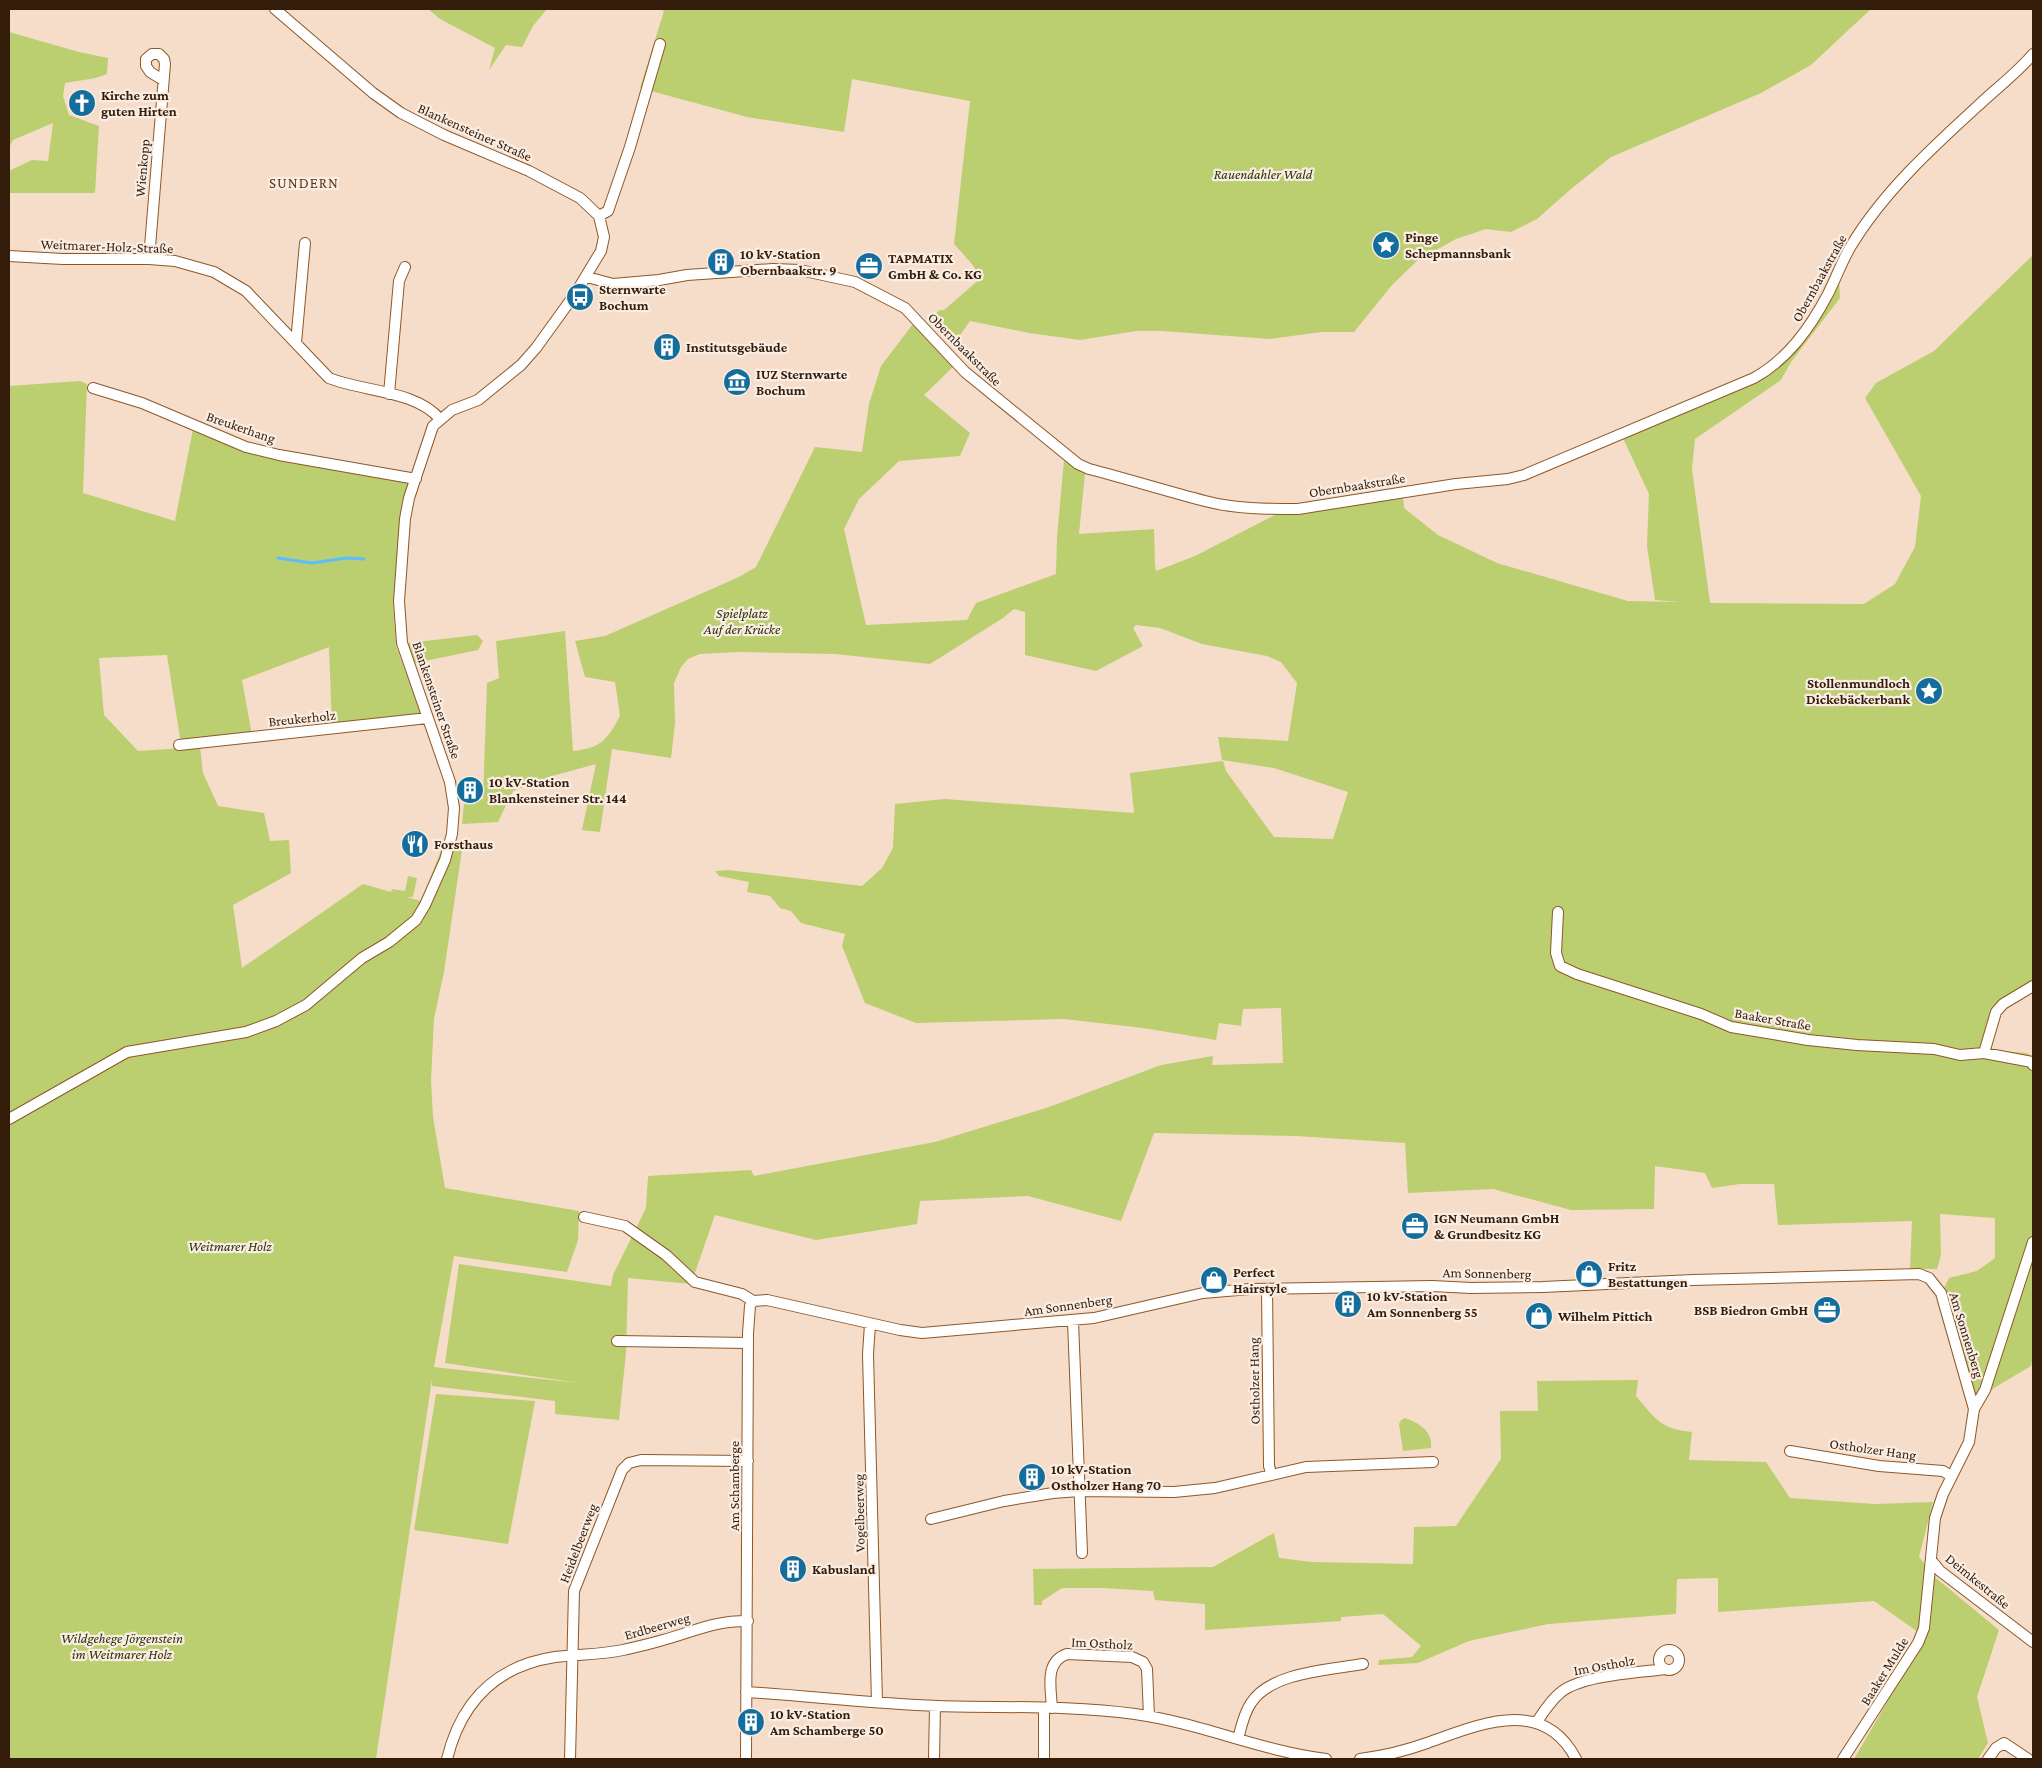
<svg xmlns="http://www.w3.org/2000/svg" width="2042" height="1768" viewBox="0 0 2042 1768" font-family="'Crimson Pro',serif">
  <rect width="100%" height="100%" fill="#f6ddca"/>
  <path fill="#bbce70" d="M428 9H547L533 26 522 47 506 45 489 70 495 48 440 19Z
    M658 9H1871L1811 65 1761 93 1611 157 1571 189 1537 219 1511 232 1486 229 1456 239 1418 260 1392 285 1354 332H1321L1270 339 1162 331H1136L1080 340 1029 333 970 321 954 344 930 318 940 310H944L981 278 972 264 954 244 970 101 852 79 844 132 747 117 640 88 664 11Z
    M9 32 79 52 108 58 107 74 96 78 65 83 63 96 69 115 99 126 95 193H9V171L32 160 48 161 53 123 13 140 9 148Z
    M2033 255V981L1998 1002 1981 1044 1998 1051 2027 1053 2033 1057V1356L2031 1366 1994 1388 1972 1411 1939 1298 1949 1278 1977 1271 1995 1258V1218L1940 1214 1941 1255 1937 1269H1910L1912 1221 1778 1225 1774 1184H1740L1712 1188 1705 1173 1655 1166 1654 1209 1571 1210 1493 1189 1408 1193 1405 1143 1296 1136 1154 1133 1121 1221 1028 1196 920 1201 917 1224 816 1240 715 1215 691 1284 628 1278 626 1353 619 1420 555 1414V1401L432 1386V1379L376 1759H9V386L80 381 87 384 83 493 175 521 193 429 409 483 400 524 393 603 396 646 422 715 332 726 329 647 242 680 252 735 181 744 167 655 99 658 104 715 138 751 200 747 203 773 218 806 264 813 270 841 289 840 291 873 233 905 242 968 363 884 391 892 392 889 405 891 408 876 417 878 413 897H406L421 901 442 848 463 843 444 972 434 1019 431 1080 433 1117 445 1188 579 1211 578 1240 567 1272 454 1256 434 1367 578 1383 445 1363 459 1264 611 1286 613 1275 646 1208 648 1176 751 1170 754 1176 935 1142 1049 1107 1161 1065 1213 1056 1212 1065 1283 1063 1281 1008 1243 1009 1241 1026 1219 1023 1216 1040 1143 1028 1064 1019 916 1023 865 1003 842 946 845 934 801 923 791 911 780 908 770 896 747 892 749 882 719 876 715 871 728 870 862 886 882 868 893 848 895 804 945 799 1134 813 1130 773 1223 761 1226 771 1274 837 1333 839 1348 792 1274 768 1222 760 1218 737 1288 741 1297 683 1281 662 1267 656 1202 644 1160 628 1136 625 1133 628 1143 646 1096 671 1025 655V612L1014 609 1003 618 930 664 835 654 739 652 700 654 688 659 681 667 674 683 675 723 671 758 612 749 600 832 582 830 596 764 552 776 513 791 498 822 462 824 464 804 483 799 487 683 499 678 496 641 565 631 573 751C601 748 607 740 620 716L615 682 585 677 575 641 605 636 739 577 756 567 815 447 862 452 869 404 881 366 913 324 953 367 924 395 970 433 960 456 899 461 859 499 844 529 866 625 967 620 976 603 1056 574 1057 538 1064 460 1085 473 1079 534 1154 529 1155 565 1156 571 1195 556 1279 513 1403 495 1404 508 1438 535 1497 563 1628 601 1681 602 1655 600 1647 546 1649 494 1622 436 1771 373 1839 278 1840 298 1791 362 1781 380 1695 439 1692 469 1710 603 1864 604 1895 584 1915 547 1921 496 1865 398 1876 383 1934 351Z
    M477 635 483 641 478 650 415 663 408 643Z
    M1638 1380 1636 1396C1656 1419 1660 1429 1692 1432L1689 1460 1766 1462 1790 1498 1874 1504 1933 1502 1919 1557 1937 1579 1999 1630 1977 1697 1988 1743 1978 1759H1854L1925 1637 1874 1601 1718 1612V1578L1677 1579 1676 1614 1548 1624 1469 1641 1418 1663 1378 1665 1379 1660 1412 1657 1421 1646 1383 1614 1341 1617V1621L1205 1630V1604L1155 1600 1153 1591 1103 1588H1062L1042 1601V1605H1034L1033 1569 1213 1567 1274 1533 1279 1558 1312 1562 1413 1564 1414 1527 1456 1526 1501 1459 1500 1411H1538L1537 1381Z
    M436 1394 535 1401 508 1544 414 1530Z
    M1405 1418C1419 1423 1433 1431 1431 1448L1403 1451 1399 1424 1401 1420Z"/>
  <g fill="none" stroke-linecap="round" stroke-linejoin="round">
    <path stroke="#5cbffb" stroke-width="3" d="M278 558 312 563 346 558 364 559"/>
    <g stroke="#8e5728" stroke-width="12">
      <path id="minor" d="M599 216 608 211 630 147 660 44
        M9 256 63 259H149L175 261 214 272 246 291 329 378C364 392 415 390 440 419
        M149 259 165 64 164 59 159 54H152L146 59V66L150 72 163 80
        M587 277 613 284 659 280 687 275 773 269 800 270 855 282 905 308 965 372 1078 464 1089 469C1128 479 1166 491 1205 501 1235 509 1267 509 1298 509L1456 484 1508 479 1524 475 1754 378C1788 359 1810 328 1828 294 1836 278 1842 261 1851 246 1884 191 1934 146 1981 103 1998 87 2018 72 2033 54
        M296 343 305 243
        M93 388 142 403 246 447 279 455 416 479
        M389 394 399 281 405 267
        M179 745 428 718
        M1558 912 1556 953 1560 966 1577 974 1701 1014 1731 1027 1808 1040 1857 1045 1934 1049 1960 1055 1984 1053 2032 1062 2033 1065
        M1984 1053 1996 1012 2003 1004 2033 986
        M9 1119 127 1052 246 1032 276 1021 306 1005 362 958 389 942 416 920 425 905 445 860 452 834 454 808 450 782 402 643 399 601 405 519 409 498 433 426 452 410 478 400 521 365 536 348 575 294 601 251 604 237 599 216 580 198 529 171 444 135 401 113 373 93 275 9
        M584 1217 625 1226 666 1255 695 1282 742 1294 753 1301
        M1267 1289 1269 1466 1271 1473
        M1073 1321 1082 1553
        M870 1324 868 1354 877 1702
        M617 1341 748 1343
        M1974 1409 1985 1390 2033 1242
        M1790 1451 1879 1466 1943 1471 1951 1476
        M931 1519 1004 1501 1053 1493 1079 1491 1174 1492 1215 1488 1306 1467 1433 1462
        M1931 1560 1940 1571 2033 1642
        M1659 1660a10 10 0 1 1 20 0a10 10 0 1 1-20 0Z
        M746 1692C810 1696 874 1704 938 1706 1003 1708 1070 1705 1135 1714 1200 1723 1261 1751 1326 1759
        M1044 1708V1759
        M1052 1708C1051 1688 1044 1662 1067 1654L1132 1657 1143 1662 1147 1669 1149 1716
        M1536 1723C1543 1713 1550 1701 1560 1693 1581 1675 1637 1673 1665 1669
        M1238 1739C1241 1727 1244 1713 1251 1703 1271 1672 1329 1670 1363 1664
        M447 1759C461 1702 496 1666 555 1657 577 1654 600 1655 623 1650 636 1647 650 1644 663 1640 696 1631 712 1621 748 1621
        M570 1759 574 1591 622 1470 629 1463 641 1460 748 1461
        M746 1759 748 1333 750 1306 753 1301 767 1300 900 1330 922 1333 1094 1318 1203 1293 1250 1289 1432 1286 1471 1288 1543 1287 1693 1280 1919 1274 1929 1278 1941 1293 1974 1409 1969 1442 1943 1494 1935 1518 1924 1628 1918 1643 1843 1759
        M934 1759 935 1706
        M1360 1759C1383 1756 1405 1751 1427 1743 1478 1725 1543 1695 1576 1759
        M1988 1759 1996 1748 2004 1743 2028 1759"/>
    </g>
    <use href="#minor" stroke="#fff" stroke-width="10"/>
  </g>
  <defs>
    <g id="church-disc" transform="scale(1.4375)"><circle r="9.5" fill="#136e9d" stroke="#faede3"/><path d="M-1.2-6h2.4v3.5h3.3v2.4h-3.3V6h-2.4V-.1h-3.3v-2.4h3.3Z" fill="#fff"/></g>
    <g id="sight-disc" transform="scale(1.4375)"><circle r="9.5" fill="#136e9d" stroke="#faede3"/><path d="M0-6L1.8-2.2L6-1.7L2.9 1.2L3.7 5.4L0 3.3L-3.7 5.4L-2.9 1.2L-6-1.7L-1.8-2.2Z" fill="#fff"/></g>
    <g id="building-disc" transform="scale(1.4375)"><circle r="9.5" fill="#136e9d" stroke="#faede3"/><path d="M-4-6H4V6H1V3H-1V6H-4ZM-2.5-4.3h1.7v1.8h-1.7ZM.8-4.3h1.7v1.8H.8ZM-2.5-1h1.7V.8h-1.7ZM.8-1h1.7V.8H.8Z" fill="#fff"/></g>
    <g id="office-disc" transform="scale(1.4375)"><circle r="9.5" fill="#136e9d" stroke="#faede3"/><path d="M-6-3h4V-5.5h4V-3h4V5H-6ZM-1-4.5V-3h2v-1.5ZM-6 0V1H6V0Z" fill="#fff"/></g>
    <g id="bus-disc" transform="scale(1.4375)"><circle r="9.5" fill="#136e9d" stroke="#faede3"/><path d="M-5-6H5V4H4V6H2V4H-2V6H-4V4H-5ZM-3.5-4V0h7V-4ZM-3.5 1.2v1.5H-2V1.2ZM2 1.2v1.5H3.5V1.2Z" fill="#fff"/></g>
    <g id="museum-disc" transform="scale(1.4375)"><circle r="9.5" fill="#136e9d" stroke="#faede3"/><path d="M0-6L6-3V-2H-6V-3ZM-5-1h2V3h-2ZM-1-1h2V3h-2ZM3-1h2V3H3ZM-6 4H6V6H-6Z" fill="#fff"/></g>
    <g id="restaurant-disc" transform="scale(1.4375)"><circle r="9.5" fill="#136e9d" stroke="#faede3"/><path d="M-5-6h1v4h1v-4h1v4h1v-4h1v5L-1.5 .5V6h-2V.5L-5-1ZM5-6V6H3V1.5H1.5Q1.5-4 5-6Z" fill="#fff"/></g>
    <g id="shop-disc" transform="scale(1.4375)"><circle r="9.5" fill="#136e9d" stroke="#faede3"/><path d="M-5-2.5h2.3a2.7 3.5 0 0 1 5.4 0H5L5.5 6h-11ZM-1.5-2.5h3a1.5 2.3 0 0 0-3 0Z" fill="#fff"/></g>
  </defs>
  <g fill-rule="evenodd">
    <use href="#church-disc" x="82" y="103"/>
    <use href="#sight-disc" x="1386" y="245"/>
    <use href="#building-disc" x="721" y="262"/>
    <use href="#office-disc" x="869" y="266"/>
    <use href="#bus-disc" x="580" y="297"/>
    <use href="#building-disc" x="667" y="347"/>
    <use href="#museum-disc" x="737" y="382"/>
    <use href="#sight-disc" x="1929" y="691"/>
    <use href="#building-disc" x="470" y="790"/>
    <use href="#restaurant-disc" x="415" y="844"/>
    <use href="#office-disc" x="1415" y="1226"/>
    <use href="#shop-disc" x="1589" y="1274"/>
    <use href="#shop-disc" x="1214" y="1280"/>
    <use href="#building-disc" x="1348" y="1304"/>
    <use href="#office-disc" x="1827" y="1310"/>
    <use href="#shop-disc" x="1539" y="1316"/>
    <use href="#building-disc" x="1032" y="1477"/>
    <use href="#building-disc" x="793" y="1569"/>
    <use href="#building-disc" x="751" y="1722"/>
  </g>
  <g text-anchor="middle" stroke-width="4.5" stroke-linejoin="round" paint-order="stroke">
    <g font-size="14" font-weight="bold" fill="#331c09" stroke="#faede3" text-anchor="start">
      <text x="101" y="100">Kirche zum<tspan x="101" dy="16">guten Hirten</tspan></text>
      <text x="1405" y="242">Pinge<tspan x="1405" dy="16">Schepmannsbank</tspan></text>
      <text x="740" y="259">10 kV-Station<tspan x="740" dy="16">Obernbaakstr. 9</tspan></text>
      <text x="888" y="263">TAPMATIX<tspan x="888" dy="16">GmbH &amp; Co. KG</tspan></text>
      <text x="599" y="294">Sternwarte<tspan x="599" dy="16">Bochum</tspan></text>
      <text x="686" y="352">Institutsgebäude</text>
      <text x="756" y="379">IUZ Sternwarte<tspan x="756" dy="16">Bochum</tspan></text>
      <text x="1910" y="688" text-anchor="end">Stollenmundloch<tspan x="1910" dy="16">Dickebäckerbank</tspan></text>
      <text x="489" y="787">10 kV-Station<tspan x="489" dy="16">Blankensteiner Str. 144</tspan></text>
      <text x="434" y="849">Forsthaus</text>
      <text x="1434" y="1223">IGN Neumann GmbH<tspan x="1434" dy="16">&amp; Grundbesitz KG</tspan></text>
      <text x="1608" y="1271">Fritz<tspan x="1608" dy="16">Bestattungen</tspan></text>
      <text x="1233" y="1277">Perfect<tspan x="1233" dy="16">Hairstyle</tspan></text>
      <text x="1367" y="1301">10 kV-Station<tspan x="1367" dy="16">Am Sonnenberg 55</tspan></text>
      <text x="1808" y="1315" text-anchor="end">BSB Biedron GmbH</text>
      <text x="1558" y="1321">Wilhelm Pittich</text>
      <text x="1051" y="1474">10 kV-Station<tspan x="1051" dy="16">Ostholzer Hang 70</tspan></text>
      <text x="812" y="1574">Kabusland</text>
      <text x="770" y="1719">10 kV-Station<tspan x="770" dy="16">Am Schamberge 50</tspan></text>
    </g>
    <g font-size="14" fill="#331c09" stroke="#faede3">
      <text transform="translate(475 132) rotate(24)" y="5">Blankensteiner Straße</text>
      <text transform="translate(142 168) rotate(-85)" y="5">Wienkopp</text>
      <text transform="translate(107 246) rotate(2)" y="5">Weitmarer-Holz-Straße</text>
      <text transform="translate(1819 278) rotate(-61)" y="5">Obernbaakstraße</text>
      <text transform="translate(965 349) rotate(45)" y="5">Obernbaakstraße</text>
      <text transform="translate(241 427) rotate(19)" y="5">Breukerhang</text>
      <text transform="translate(1357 485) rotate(-9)" y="5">Obernbaakstraße</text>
      <text transform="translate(437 700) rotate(71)" y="5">Blankensteiner Straße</text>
      <text transform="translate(302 718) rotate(-6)" y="5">Breukerholz</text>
      <text transform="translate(1773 1019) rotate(10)" y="5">Baaker Straße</text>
      <text transform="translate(1487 1273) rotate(1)" y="5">Am Sonnenberg</text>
      <text transform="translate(1068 1305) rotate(-8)" y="5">Am Sonnenberg</text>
      <text transform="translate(1967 1335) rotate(73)" y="5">Am Sonnenberg</text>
      <text transform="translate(1254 1381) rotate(-91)" y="5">Ostholzer Hang</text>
      <text transform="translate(1873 1449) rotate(8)" y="5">Ostholzer Hang</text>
      <text transform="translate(734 1486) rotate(-90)" y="5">Am Schamberge</text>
      <text transform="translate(859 1513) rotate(-91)" y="5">Vogelbeerweg</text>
      <text transform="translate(578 1543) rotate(-69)" y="5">Heidelbeerweg</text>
      <text transform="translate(1978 1581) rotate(39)" y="5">Deimkestraße</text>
      <text transform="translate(657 1626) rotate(-16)" y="5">Erdbeerweg</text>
      <text transform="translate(1102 1643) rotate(3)" y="5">Im Ostholz</text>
      <text transform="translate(1604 1665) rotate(-10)" y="5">Im Ostholz</text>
      <text transform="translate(1884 1671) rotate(-58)" y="5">Baaker Mulde</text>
    </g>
    <g font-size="14" font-style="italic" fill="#2a3106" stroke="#faede3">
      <text x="1263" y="179">Rauendahler Wald</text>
      <text x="742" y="618">Spielplatz<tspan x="742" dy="16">Auf der Krücke</tspan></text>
      <text x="230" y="1251">Weitmarer Holz</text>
      <text x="122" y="1643">Wildgehege Jörgenstein<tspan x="122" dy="16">im Weitmarer Holz</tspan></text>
    </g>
    <g font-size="15" letter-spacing="1" fill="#5f3612" stroke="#faede3">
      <text x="304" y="188">SUNDERN</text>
    </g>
  </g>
  <rect width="2042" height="1768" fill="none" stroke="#331c09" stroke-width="20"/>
</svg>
